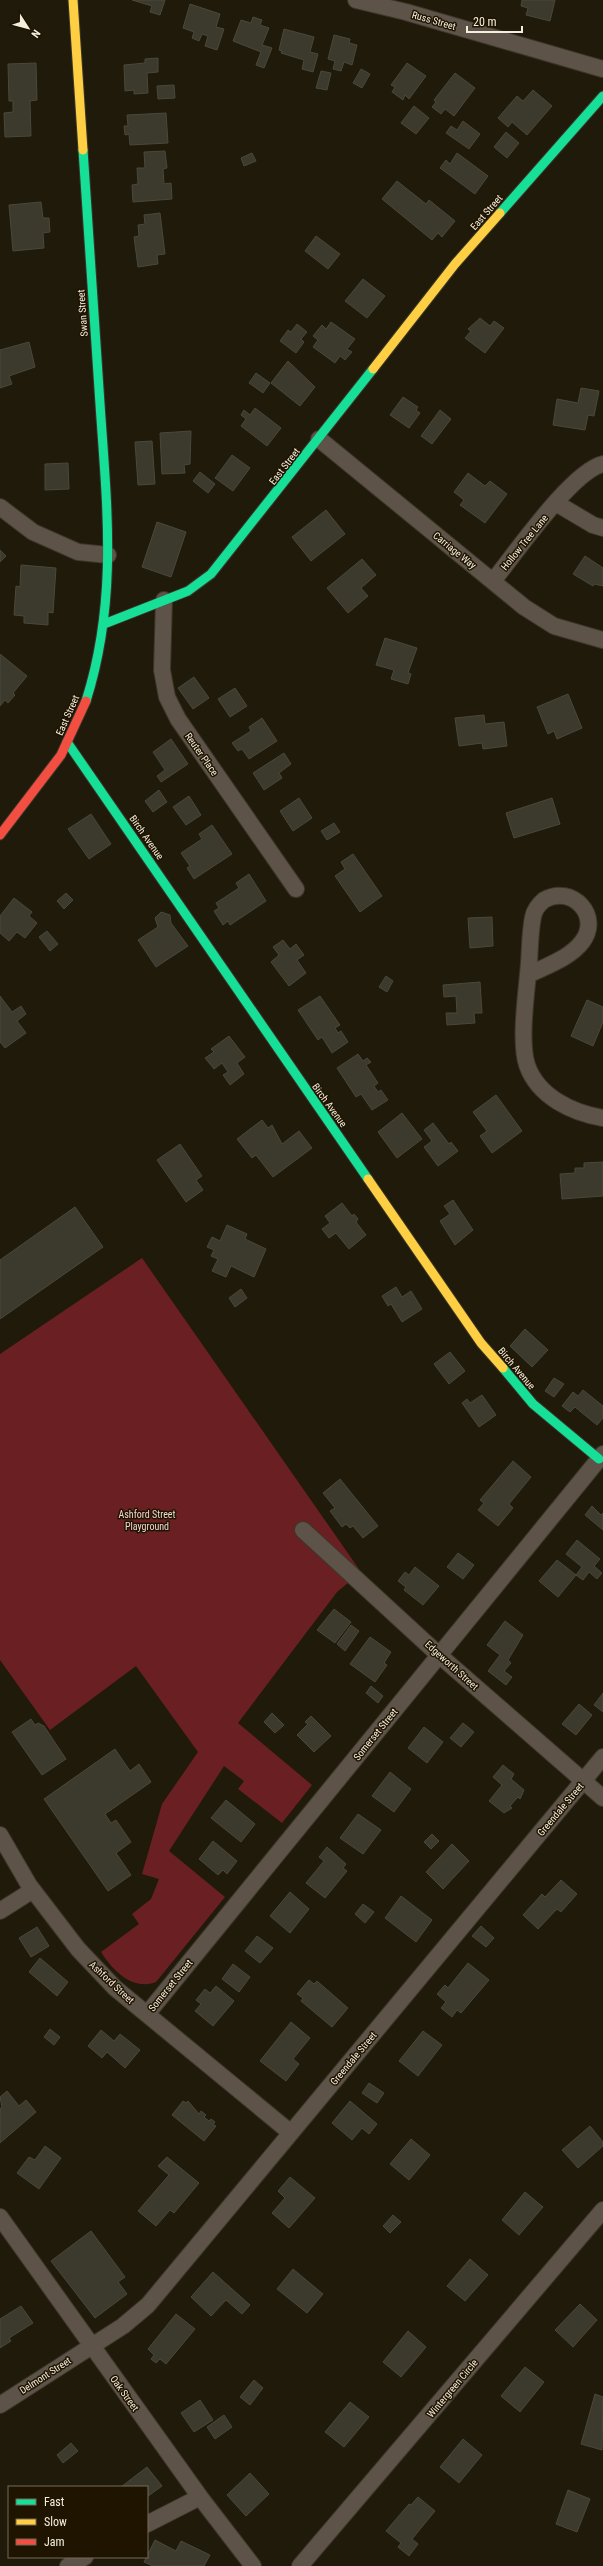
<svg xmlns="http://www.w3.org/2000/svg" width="603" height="2566" viewBox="0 0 603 2566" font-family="'Roboto Condensed',sans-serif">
  <rect width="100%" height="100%" fill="#201a0a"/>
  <path fill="#6a2022" d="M142 1258 361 1572 337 1592 238 1723 312 1785 282 1823 238 1789 244 1781 224 1766 169 1851 225 1897 156 1982C133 1991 113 1971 101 1952L139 1924 132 1914 151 1899 159 1879 142 1874 162 1804 198 1752 136 1666 50 1730 0 1660V1354Z"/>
  <path fill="#3c3a2c" stroke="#49483b" d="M132 0H165L160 15 150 12 152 6Z
    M522 0H555L550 21 526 15 528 8 521 6Z
    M190 4 220 14 216 27 224 29 217 50 205 46 208 36 202 34 199 41 192 38 194 32 183 28Z
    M253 17 262 20 260 25 269 28 262 45 272 48 264 68 256 65 261 52 233 41 241 20 251 23Z
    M284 29 314 37 310 52 318 54 313 72 302 69 304 60 281 53 282 51 279 50Z
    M334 35 350 39 349 43 357 45 352 65 344 62 341 71 333 69 335 61 328 59Z
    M158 58V72L147 73 148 93 134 94V90L125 91 124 65 145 63V59Z
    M36 63 37 100 30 101 31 136 5 137 4 113 13 112V101H9L8 64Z
    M407 63 426 76 409 99 405 95 403 100 392 92 395 87 391 85Z
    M361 69 370 74 362 88 353 83Z
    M321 71 331 73 327 90 316 88Z
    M455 73 475 88 454 116 445 109 441 114 432 107 436 102 434 100Z
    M174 85 175 98 158 99 157 86Z
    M533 90 552 106 527 135 512 122 508 127 498 118 517 96 523 101Z
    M414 106 429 118 416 134 401 123Z
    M166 113 168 143 130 145 129 134 125 135 124 126H128L127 115Z
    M463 121 480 134 469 149 446 133 451 126 457 130Z
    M506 132 519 143 507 158 494 147Z
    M165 151 167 168 163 169 164 184 171 183 172 199 133 202 132 185 138 184 137 168H145L144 152Z
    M252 153 256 161 244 166 241 158Z
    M457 153 488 176 475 194 440 168 446 160 450 164Z
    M397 181 426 204 429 200 455 221 442 237 438 233 432 240 382 199Z
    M41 202 43 218H49L50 232 43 233 44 248 13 251 9 205Z
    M160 213 165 254 157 255 158 264 138 267 134 237 139 236 138 225 145 224 144 215Z
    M316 236 340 254 328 269 305 251Z
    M363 279 385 296 367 318 345 301Z
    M480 318 490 326 494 321 504 328 485 353 465 338 471 331 468 329Z
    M331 322 355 339 347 349 352 352 345 360 340 356 335 363 313 347 318 340 313 336 322 325 326 329Z
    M297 324 307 332 301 339 304 342 296 353 280 341 288 330 291 332Z
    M29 342 35 367 9 376 12 384 0 388V350Z
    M288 361 315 387 300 406 271 383Z
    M256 373 270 383 263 393 249 383Z
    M581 388 599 391 594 416 588 415 585 430 553 425 557 399 578 403Z
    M403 397 418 407 416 410 420 413 409 428 390 415Z
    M255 408 281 428 267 446 241 426 246 419 241 415 244 410 250 415Z
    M440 410 451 419 432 444 421 436Z
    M191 431 190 464 184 465 185 473 162 474 160 433Z
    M152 441 155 484 138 485 135 442Z
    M232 455 250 468 233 491 215 478Z
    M68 463 69 489 45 490V464Z
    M200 472 215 484 208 493 193 481Z
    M468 473 485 486 490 481 507 494 485 523 460 505 464 500 454 492Z
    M326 510 345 534 311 561 292 537Z
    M157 522 186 532 171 577 142 567Z
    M0 550 6 556 0 562Z
    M585 556 603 568V586L594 584 593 586 573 574Z
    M362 559 376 575 361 588 368 596 348 613 327 588Z
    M21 565 56 568 53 613 48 612V625L24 623V616L14 615 16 586 20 587Z
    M385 638 417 648 408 673 411 674 408 684 391 679 394 670 376 665Z
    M0 654 27 676 13 693 15 695 8 703 5 700 0 706Z
    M194 677 209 698 193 709 178 688Z
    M235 688 247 706 230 717 218 699Z
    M568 694 582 728 557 739 554 731 548 734 537 707Z
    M484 715 485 724 504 722 507 746 483 749 482 743 459 746 455 718Z
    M262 718 277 741 249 759 242 749 238 751 232 743 251 731 249 727Z
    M171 739 188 764 161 782 157 776 165 770 153 752Z
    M284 753 291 764 279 773 282 778 264 790 253 773Z
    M159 790 167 802 153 812 145 801Z
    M189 796 201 815 186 825 173 807Z
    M299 798 312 818 293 831 280 811Z
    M552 798 560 824 514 838 506 813Z
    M91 814 111 844 89 859 68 829Z
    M334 823 340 832 327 840 321 831Z
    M212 825 232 854 194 879 187 868 190 866 181 853 202 839 199 834Z
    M353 854 382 896 360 912 335 876 345 869 341 862Z
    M249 874 266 901 230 925 228 921 223 925 214 911 219 908 216 903 239 888 236 883Z
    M66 893 73 900 64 909 57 901Z
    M14 898 32 912 29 916 37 923 25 938 17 932 9 941 0 933V916Z
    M161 912 170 915 171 923 188 946 156 967 138 940 158 927 155 918Z
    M492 917 493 946 470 948 468 918Z
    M47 931 58 944 50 951 39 937Z
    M283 940 290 949 296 944 304 955 297 960 306 973 289 986 271 962 279 955 273 947Z
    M386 976 393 981 387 992 379 987Z
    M480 982 482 1013H474L475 1023 447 1025 446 1013H457L456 996 444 997 443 985Z
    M0 996 12 1012 21 1006 26 1014 17 1021 26 1033 5 1048 0 1042Z
    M320 996 340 1025 335 1028 338 1033 341 1031 348 1042 332 1053 322 1037 318 1040 298 1010Z
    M587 1000 603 1007V1022L593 1046 571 1036Z
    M229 1036 245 1057 237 1063 244 1074 230 1085 223 1075 228 1072 222 1063 214 1069 205 1058 214 1052 211 1049Z
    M358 1054 363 1061 367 1058 371 1062 366 1065 378 1083 374 1086 378 1092 381 1090 388 1100 372 1110 361 1094 356 1097 337 1068Z
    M496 1095 522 1131 492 1153 480 1136 487 1131 473 1112Z
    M402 1113 422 1139 397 1158 378 1132Z
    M262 1120 268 1128 272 1125 282 1144 299 1131 312 1148 273 1177 256 1155 252 1158 237 1139Z
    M433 1123 449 1144 451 1142 458 1151 438 1166 424 1147 432 1141 424 1130Z
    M180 1144 202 1176 196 1180 203 1190 186 1202 157 1160Z
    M603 1162V1196L562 1199 560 1174 575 1173V1168H584V1163Z
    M453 1200 473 1230 455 1245 440 1221 450 1214 444 1206Z
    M342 1203 352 1216 354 1214 358 1219 356 1222 366 1235 349 1249 336 1233 329 1238 322 1229 330 1223 325 1216Z
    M75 1207 103 1247 0 1319V1260Z
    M227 1225 247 1234 245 1239 266 1249 254 1277 231 1266 226 1277 212 1271 218 1259 211 1256 214 1250 207 1247 212 1237 220 1241Z
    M396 1287 402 1297 411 1291 422 1309 402 1322 391 1304 388 1306 382 1296Z
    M241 1289 247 1298 235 1307 229 1298Z
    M525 1329 548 1350 532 1367 510 1346Z
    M450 1352 465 1371 449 1384 434 1364Z
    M554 1378 564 1384 554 1397 545 1391Z
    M583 1390 603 1406V1418L597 1425 575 1407 570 1412 562 1406 573 1392 578 1396Z
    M482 1395 496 1415 479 1427 462 1403 467 1399 470 1403Z
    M513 1461 531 1477 509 1504 513 1508 498 1526 478 1510 484 1503 480 1500Z
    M340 1479 378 1526 363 1538 353 1526 350 1528 346 1524 342 1527 330 1511 335 1508 323 1493Z
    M592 1506 601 1515 603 1513V1530L585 1515Z
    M577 1540 600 1559 594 1566 602 1573 597 1579 589 1572 583 1580 576 1575 582 1567 566 1554Z
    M458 1553 474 1565 463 1579 447 1567Z
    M557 1560 576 1575 558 1597 539 1581Z
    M415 1567 439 1586 423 1605 404 1590 406 1587 398 1581 405 1572 409 1575Z
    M334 1609 351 1622 335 1643 317 1630Z
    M505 1621 523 1635 508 1660 511 1663 504 1671 512 1677 506 1685 488 1671 500 1655 487 1645Z
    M351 1625 359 1631 345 1651 337 1644Z
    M370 1637 391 1652 384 1663 387 1665 375 1682 350 1664Z
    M371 1686 383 1696 378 1703 366 1693Z
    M603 1693V1712L594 1705Z
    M579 1704 592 1715 576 1735 562 1724Z
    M272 1713 284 1725 275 1733 264 1722Z
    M311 1716 331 1736 314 1752 297 1735 308 1724 305 1722Z
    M31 1719 35 1725 38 1723 44 1726 66 1759 42 1775 12 1732Z
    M463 1723 474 1732 461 1747 450 1738Z
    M424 1727 443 1742 427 1763 408 1748Z
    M115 1749 130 1771 139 1764 151 1782 105 1814 111 1823 116 1820 131 1842 116 1853 131 1875 108 1891 44 1799Z
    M503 1765 514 1774 511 1779 524 1790 520 1799 518 1797 510 1806 512 1808 504 1813 489 1801 502 1785 493 1777Z
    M390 1772 411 1789 394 1812 372 1796Z
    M226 1800 255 1824 241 1842 211 1818Z
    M358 1814 381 1830 363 1854 340 1838Z
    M432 1834 439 1841 431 1849 424 1842Z
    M213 1841 237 1861 227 1874 223 1870 218 1875 199 1859Z
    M452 1844 469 1861 443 1889 426 1872Z
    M327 1847 346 1864 343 1868 347 1871 325 1898 306 1883 324 1861 319 1857Z
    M561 1880 577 1894 561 1912 557 1909 538 1929 523 1915 542 1894 545 1897Z
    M290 1892 309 1909 290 1933 270 1916Z
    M401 1896 432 1920 416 1942 385 1918Z
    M363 1904 374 1912 365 1923 355 1914Z
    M481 1926 494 1938 486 1947 472 1936Z
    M37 1927 49 1946 31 1957 19 1938Z
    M257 1936 273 1948 260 1963 245 1951Z
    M40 1958 68 1982 57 1996 29 1972Z
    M468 1963 489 1980 461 2013 457 2010 452 2017 441 2008 446 2002 437 1994 445 1985 448 1988Z
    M233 1964 250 1977 239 1992 222 1979Z
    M309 1980 314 1984 317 1981 348 2008 332 2027 301 2001 303 1998 297 1994Z
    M216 1986 234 2001 213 2026 195 2011 201 2004 196 2000 205 1989 210 1993Z
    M291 2022 310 2038 293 2059 299 2064 286 2081 260 2061Z
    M50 2029 60 2037 54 2045 44 2037Z
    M101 2030 114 2041 120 2034 140 2050 125 2068 107 2052 102 2058 88 2046Z
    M423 2031 442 2045 418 2076 399 2061Z
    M369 2083 384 2093 377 2103 362 2093Z
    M7 2091 19 2106 26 2100 36 2112 0 2143V2109L2 2107 0 2097Z
    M183 2101 186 2103 188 2101 199 2114 201 2111 206 2115 204 2117 209 2121 211 2119 215 2122 213 2125 216 2126 204 2141 172 2115Z
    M350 2101 377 2124 369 2134 362 2128 352 2140 332 2123Z
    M590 2126 603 2142V2146L578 2168 562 2150Z
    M411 2139 430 2155 409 2180 390 2164Z
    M45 2146 61 2158 39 2189 17 2173 29 2157 35 2160Z
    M167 2157 199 2183 174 2213 170 2210 156 2226 138 2211 169 2175 158 2166Z
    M290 2177 315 2198 289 2228 272 2213 285 2198 278 2191Z
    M525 2192 543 2207 519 2235 502 2220Z
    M393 2215 401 2222 390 2233 383 2226Z
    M91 2231 125 2277 118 2282 127 2294 95 2318 51 2261Z
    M470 2259 488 2275 465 2301 447 2286Z
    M293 2269 323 2294 307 2313 277 2289Z
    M213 2272 250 2305 242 2314 226 2300 211 2316 191 2297Z
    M580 2304 597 2320 573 2347 555 2330Z
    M21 2306 33 2323 9 2338 11 2341 0 2348V2319Z
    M176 2314 195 2329 166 2364 160 2359 156 2363 151 2359 154 2355 148 2349Z
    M408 2331 426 2347 401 2377 383 2362Z
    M525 2367 544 2382 520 2412 501 2396Z
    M254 2380 263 2388 250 2405 240 2397Z
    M595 2394 603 2397 602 2450 581 2444Z
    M200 2400 213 2420 194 2432 181 2413Z
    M350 2402 369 2417 344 2447 325 2432Z
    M224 2415 232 2427 215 2439 207 2427Z
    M463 2439 482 2455 459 2483 440 2467Z
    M71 2443 78 2451 63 2463 57 2455Z
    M147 2467 162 2486 147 2497V2487H121Z
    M250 2473 269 2494 246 2516 227 2495Z
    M568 2490 590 2499 577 2532 556 2524Z
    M418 2497 435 2511 412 2539 418 2544 409 2556 398 2547 401 2543 386 2531 409 2504 411 2505Z
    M155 2540 176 2551 181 2541 210 2555 204 2566H153L144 2562Z"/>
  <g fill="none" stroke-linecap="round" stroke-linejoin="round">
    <g stroke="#3c3729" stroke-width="18">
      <path id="street" d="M356 0 406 12 603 69
        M319 439 524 607 554 626 603 640
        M556 503 593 525 603 528
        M0 507 33 532 78 552 108 555
        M493 581C515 554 572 471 603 464
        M164 600 162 670 167 697 178 719 296 889
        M528 975C546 966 570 958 582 942 602 916 572 884 544 900 539 904 534 911 533 917 530 932 530 948 529 963 527 989 519 1041 527 1065 538 1097 573 1113 603 1118
        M303 1530 439 1655 603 1798
        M0 1835 29 1885 78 1949 115 1988 291 2133
        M0 1911 33 1890
        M147 2014 603 1454
        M0 2217 200 2497 253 2566
        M0 2405 123 2326 148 2305 603 1757
        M147 2524 200 2497
        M68 2566 85 2557
        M300 2566 603 2210"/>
    </g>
    <g stroke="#3c3729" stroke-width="11">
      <path id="fast" d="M83 150C89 234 94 319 100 404 107 507 118 600 86 701
        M500 213 603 96
        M104 624 188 591 211 574 373 369
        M67 742 368 1179
        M503 1368 533 1404 599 1459"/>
    </g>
    <g stroke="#3c3729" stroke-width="11">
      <path id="slow" d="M73 0 83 150
        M373 369 455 264 500 213
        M368 1179 481 1343 503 1368"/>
    </g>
    <g stroke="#3c3729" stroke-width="11">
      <path id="jam" d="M0 835 61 755 86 701"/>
    </g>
    <use href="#street" stroke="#5e5349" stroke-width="16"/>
    <use href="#fast" stroke="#16e098" stroke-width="9"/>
    <use href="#slow" stroke="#ffcf43" stroke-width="9"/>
    <use href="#jam" stroke="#f24e42" stroke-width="9"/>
  </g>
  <g text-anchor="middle" stroke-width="3" stroke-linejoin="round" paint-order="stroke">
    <g font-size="10" fill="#f5eedd" stroke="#1f1400">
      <text transform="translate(434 20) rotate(16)" y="4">Russ Street</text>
      <text transform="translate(486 212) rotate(-49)" y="4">East Street</text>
      <text transform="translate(82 313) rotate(-94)" y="4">Swan Street</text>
      <text transform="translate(284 466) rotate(-52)" y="4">East Street</text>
      <text transform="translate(524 542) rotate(-51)" y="4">Hollow Tree Lane</text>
      <text transform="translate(455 550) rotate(39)" y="4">Carriage Way</text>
      <text transform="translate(67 715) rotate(-66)" y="4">East Street</text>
      <text transform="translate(202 754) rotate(55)" y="4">Reuter Place</text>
      <text transform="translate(147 837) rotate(55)" y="4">Birch Avenue</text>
      <text transform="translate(330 1105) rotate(54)" y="4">Birch Avenue</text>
      <text transform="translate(517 1368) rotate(50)" y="4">Birch Avenue</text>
      <text transform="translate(452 1665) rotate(42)" y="4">Edgeworth Street</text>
      <text transform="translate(375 1734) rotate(-51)" y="4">Somerset Street</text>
      <text transform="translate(560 1809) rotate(-50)" y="4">Greendale Street</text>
      <text transform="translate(112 1982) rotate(43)" y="4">Ashford Street</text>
      <text transform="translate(170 1985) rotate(-51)" y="4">Somerset Street</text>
      <text transform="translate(353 2058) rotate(-50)" y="4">Greendale Street</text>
      <text transform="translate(45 2375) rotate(-33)" y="4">Delmont Street</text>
      <text transform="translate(452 2388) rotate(-50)" y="4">Wintergreen Circle</text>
      <text transform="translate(125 2393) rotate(54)" y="4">Oak Street</text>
    </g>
    <g font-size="10" fill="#f2d5d4" stroke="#1f1400">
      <text x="147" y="1518">Ashford Street<tspan x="147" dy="12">Playground</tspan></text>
    </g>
  </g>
  <rect x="8" y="2486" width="140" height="72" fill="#1f1400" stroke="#756b58"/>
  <rect x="16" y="2499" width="20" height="6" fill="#16e098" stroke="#756b58"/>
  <text x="44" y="2506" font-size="12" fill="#f5eedd">Fast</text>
  <rect x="16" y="2519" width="20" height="6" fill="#ffcf43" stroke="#756b58"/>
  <text x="44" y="2526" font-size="12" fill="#f5eedd">Slow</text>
  <rect x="16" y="2539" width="20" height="6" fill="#f24e42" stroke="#756b58"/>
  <text x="44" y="2546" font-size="12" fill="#f5eedd">Jam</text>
  <g transform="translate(28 28) rotate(126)" stroke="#1f1400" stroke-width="3" paint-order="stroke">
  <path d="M0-3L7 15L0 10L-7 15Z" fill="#f5eedd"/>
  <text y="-6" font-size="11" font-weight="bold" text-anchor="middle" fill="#f5eedd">N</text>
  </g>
  <path d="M467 26v6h55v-6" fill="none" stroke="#f5eedd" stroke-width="2"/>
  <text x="473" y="26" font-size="12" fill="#f5eedd" stroke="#1f1400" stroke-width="3" paint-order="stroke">20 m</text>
</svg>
